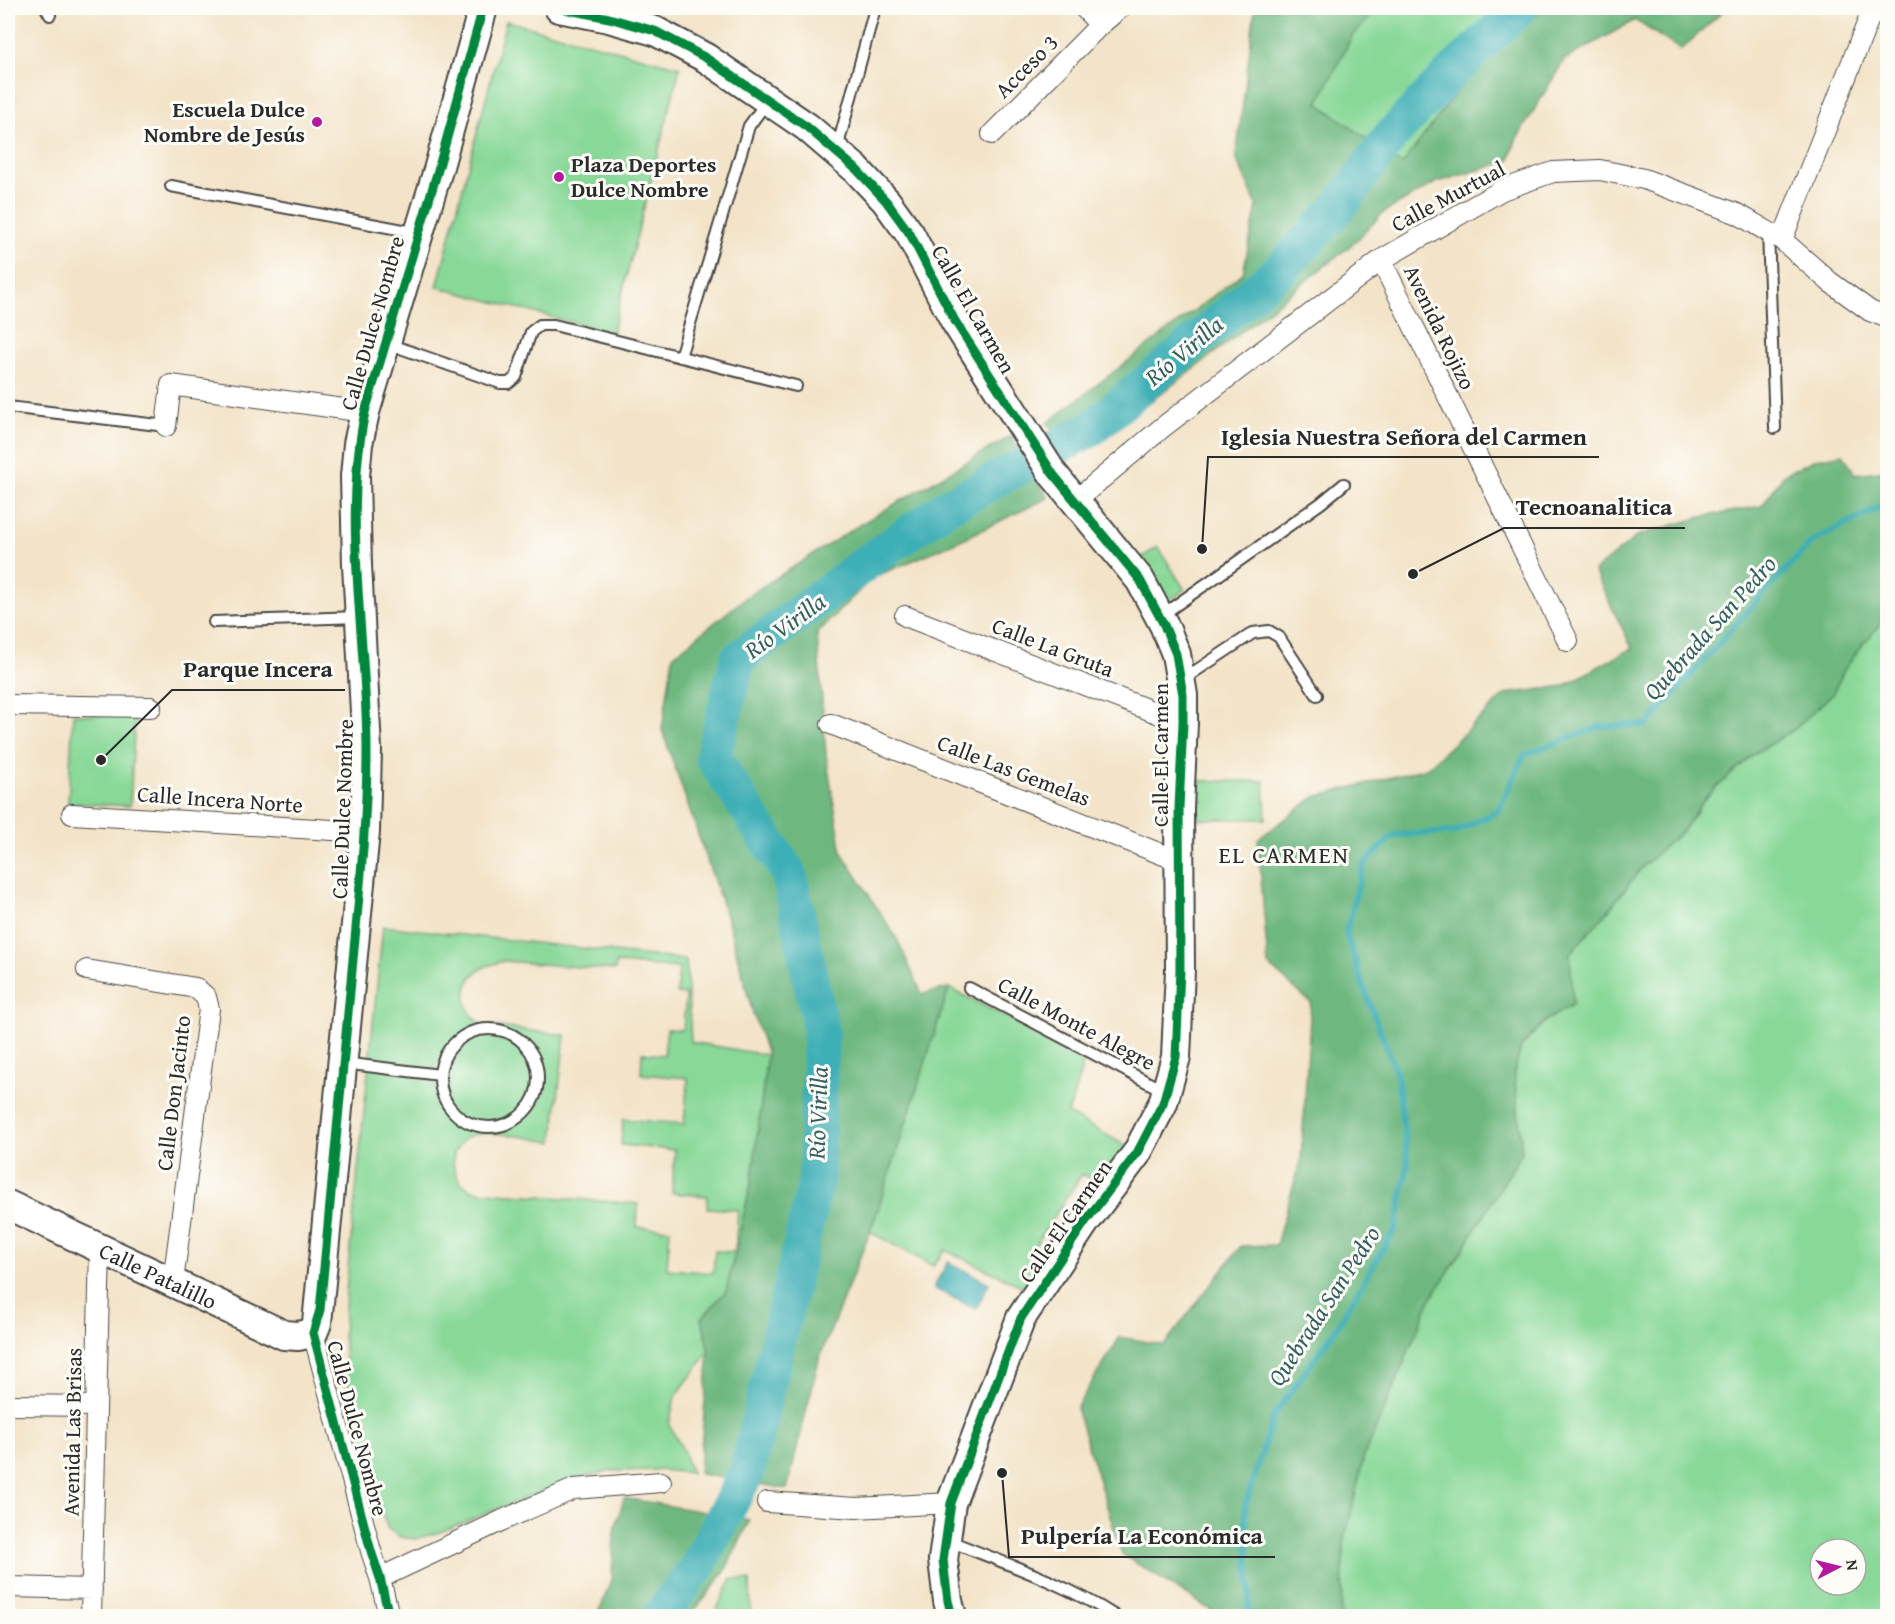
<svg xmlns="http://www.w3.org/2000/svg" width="1895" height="1624" viewBox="0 0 1895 1624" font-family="'Gentium Book Plus',serif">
  <rect width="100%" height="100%" fill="#fdfcf7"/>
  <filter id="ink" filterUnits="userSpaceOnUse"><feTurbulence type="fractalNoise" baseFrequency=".0167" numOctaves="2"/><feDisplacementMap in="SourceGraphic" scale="12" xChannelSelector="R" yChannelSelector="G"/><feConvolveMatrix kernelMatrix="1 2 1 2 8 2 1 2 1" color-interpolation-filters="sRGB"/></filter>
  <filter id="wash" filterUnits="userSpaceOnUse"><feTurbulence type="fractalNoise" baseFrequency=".008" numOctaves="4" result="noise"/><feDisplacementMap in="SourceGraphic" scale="24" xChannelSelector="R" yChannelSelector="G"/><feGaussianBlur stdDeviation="1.35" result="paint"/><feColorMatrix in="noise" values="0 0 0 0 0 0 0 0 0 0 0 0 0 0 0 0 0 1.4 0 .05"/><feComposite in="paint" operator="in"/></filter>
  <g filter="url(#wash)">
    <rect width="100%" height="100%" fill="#f3e3c8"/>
    <path fill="#88d898" stroke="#5a8262" stroke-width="1.5" fill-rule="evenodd" d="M1379 8H1544L1464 82 1402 166 1318 103 1352 36Z
      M506 21 680 67 612 333 437 287Z
      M1158 547 1185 590 1163 604 1136 561Z
      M1887 587V1616H1341L1344 1543 1364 1456 1431 1298 1462 1251 1522 1152 1514 1072 1521 1047 1545 1021 1572 1004 1570 953 1608 911 1643 865 1682 831 1706 797 1755 753 1795 729 1833 693 1844 670 1861 646ZM1820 1549H1856V1585H1820Z
      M73 714 135 717 130 806 68 803Z
      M1199 781H1264L1266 819H1197Z
      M383 926 686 960 691 1042 767 1055 752 1180 726 1291 702 1318 709 1352 675 1397 669 1425 683 1450 691 1473 660 1470 610 1471 573 1479 440 1532 415 1539 400 1537 388 1529 382 1514 359 1432 346 1374 343 1333 348 1268ZM504 961 615 970 616 963 679 968 677 994 686 995 683 1030 667 1029 664 1055 642 1053 641 1074 688 1078 684 1124 623 1119 621 1145 675 1150 672 1193 707 1196V1208L738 1210 735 1252 715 1251 713 1273 667 1269 670 1229 637 1227 638 1204 475 1191C464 1187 457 1181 454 1168 450 1150 463 1134 482 1133 501 1132 533 1139 553 1142L565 1035 483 1025C463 1012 458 984 481 969 487 965 497 963 504 961Z
      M949 988 1085 1057 1068 1114 1130 1148 1103 1185 1082 1174 1035 1246 1053 1258 1032 1291 945 1250 933 1266 870 1232Z
      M732 1579 750 1580 751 1616H713Z"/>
    <path fill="#6eb880" stroke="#4c7256" stroke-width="1.5" d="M1255 8H1379L1352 36 1318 103 1402 165 1464 82 1544 8H1726L1681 50 1635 20 1564 60 1516 140 1509 161 1435 183 1383 213 1354 243 1185 376 1076 457 1047 423 1243 273 1257 206 1236 158Z
      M1011 436 1048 498 965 538 872 578 817 633 826 755 842 853 897 939 922 994 949 988 889 1176 870 1232 819 1359 787 1489 699 1474 709 1352 702 1318 726 1291 752 1180 767 1055 752 1010 728 921 662 730 673 656 749 595 861 524Z
      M1843 454 1855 474 1887 470 1888 587 1881 624 1861 646 1844 670 1833 693 1795 729 1755 753 1706 797 1682 831 1643 866 1608 911 1570 953 1573 1004 1545 1021 1521 1047 1514 1072 1522 1152 1462 1251 1431 1298 1364 1456 1344 1543 1341 1616H1220L1122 1554 1076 1408 1120 1337 1164 1345 1241 1246 1276 1245 1301 1159 1311 1003 1268 965 1258 839 1315 797 1427 768 1506 694 1564 686 1632 648 1594 571 1639 535 1702 517 1762 506 1784 474 1816 459Z
      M624 1498 750 1520 724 1573 690 1616H598L612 1577 614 1532Z"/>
    <path fill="#3eafb6" stroke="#346d70" stroke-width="1.5" d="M948 1262 989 1283 976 1309 933 1288Z"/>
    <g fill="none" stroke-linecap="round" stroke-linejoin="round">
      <path stroke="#3eafb6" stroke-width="6" d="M1248 1616 1250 1592 1245 1506 1274 1415 1335 1330 1396 1227 1408 1164 1397 1075 1364 988 1346 933 1364 864 1394 835 1455 832 1498 811 1524 755 1601 726 1647 725 1758 599 1813 541 1888 503"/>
      <path stroke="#3eafb6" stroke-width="36" d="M660 1616 697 1567 747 1472 816 1181 821 1031 789 874 713 757 738 659 866 563 946 507 1092 428 1281 269 1338 208 1390 137 1450 74 1520 8"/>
    </g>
  </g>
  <g filter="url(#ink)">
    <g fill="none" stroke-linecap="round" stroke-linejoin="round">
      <g stroke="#494743" stroke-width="14">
        <path id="lane" d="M46 8 50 15
          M1870 16 1888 20
          M837 149 875 8
          M171 186 419 233
          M1768 231 1775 428
          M386 343 500 383H509L516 377 531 332 540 325H554L796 386
          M680 357 749 126 768 100
          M8 407 166 426
          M1162 615 1321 503 1344 484
          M214 622 360 617
          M1182 680 1253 633 1269 631 1279 637 1317 695
          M969 988 1166 1092
          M440 1078a49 49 0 1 1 98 0a49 49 0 1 1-98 0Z
          M343 1063 440 1075
          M947 1540C1004 1563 1064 1583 1115 1616"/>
      </g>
      <g stroke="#494743" stroke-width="22">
        <path id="street" d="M1084 8 1100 25
          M992 134 1100 25 1120 8
          M1782 240 1870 16V8
          M1381 260 1568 641
          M166 426 171 385 365 412
          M1075 501 1163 427 1381 260 1502 190 1553 172 1600 170 1644 179 1738 214 1782 240 1830 282 1870 311 1888 318
          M905 616 1183 723
          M8 705 151 707
          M831 724 1179 861
          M72 814 365 832
          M87 970 196 988 206 997 209 1009 173 1282
          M313 1333 371 1551 380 1578 389 1616
          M8 1405 96 1406
          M767 1502 856 1508 951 1503
          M380 1578 503 1520 574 1489 661 1482
          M8 1587 92 1589
          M91 1616 100 1248"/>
      </g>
      <g stroke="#494743" stroke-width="32">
        <g id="secondary">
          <path d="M559 8 609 18 655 31 706 58 807 127 856 169 886 201 910 234 955 321 1053 474 1140 580 1164 625 1176 654 1183 695V723L1179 808 1180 970 1176 1057 1163 1103 1137 1153 1085 1222 1021 1318 951 1503 943 1560 948 1601 952 1616"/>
          <path id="s1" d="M8 1205 284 1335 298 1336 313 1333 317 1323 365 832 367 749 357 565 355 476 358 444 365 412 438 170 483 8"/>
        </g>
      </g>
      <use href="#lane" stroke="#fff" stroke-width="10"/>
      <use href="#street" stroke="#fff" stroke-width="20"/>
      <use href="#secondary" stroke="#fff" stroke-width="28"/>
      <g stroke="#fdfcf7" stroke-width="13">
        <path id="cycleway" d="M559 8 609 18 655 31 706 58 807 127 856 169 886 201 910 234 955 321 1053 474 1140 580 1164 625 1176 654 1183 695V723L1179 808 1180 970 1176 1057 1163 1103 1137 1153 1085 1222 1021 1318 951 1503 943 1560 948 1601 952 1616
          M389 1616 380 1578 371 1551 313 1333 320 1310C330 1200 341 1091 351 981 358 904 367 828 367 751 367 638 342 524 365 412L438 170 483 8"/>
      </g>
      <use href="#cycleway" stroke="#00873e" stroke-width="9"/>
    </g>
  </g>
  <g fill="#b5179e" stroke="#fdfcf7" stroke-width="2">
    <circle cx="317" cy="122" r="6"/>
    <circle cx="559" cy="177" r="6"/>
  </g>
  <g text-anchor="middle" stroke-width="6" stroke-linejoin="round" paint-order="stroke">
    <g font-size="22" fill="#2b2b2b" stroke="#fdfcf7">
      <text transform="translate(1026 66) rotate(-45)" y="8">Acceso 3</text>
      <text transform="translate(1448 196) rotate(-28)" y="8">Calle Murtual</text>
      <text transform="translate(974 309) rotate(60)" y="8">Calle El Carmen</text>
      <text transform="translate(372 323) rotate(-74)" y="8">Calle Dulce Nombre</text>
      <text transform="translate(1440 327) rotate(64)" y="8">Avenida Rojizo</text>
      <text transform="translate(1053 647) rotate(21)" y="8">Calle La Gruta</text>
      <text transform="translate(1160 755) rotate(-90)" y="8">Calle El Carmen</text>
      <text transform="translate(1014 770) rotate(21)" y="8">Calle Las Gemelas</text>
      <text transform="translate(220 799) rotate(4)" y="8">Calle Incera Norte</text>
      <text transform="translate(342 809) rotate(-88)" y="8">Calle Dulce Nombre</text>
      <text transform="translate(1077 1023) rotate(28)" y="8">Calle Monte Alegre</text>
      <text transform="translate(173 1093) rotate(-83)" y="8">Calle Don Jacinto</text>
      <text transform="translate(1065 1221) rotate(-55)" y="8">Calle El Carmen</text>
      <text dy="8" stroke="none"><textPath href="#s1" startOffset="166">Calle Patalillo</textPath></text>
      <text transform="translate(358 1428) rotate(75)" y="8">Calle Dulce Nombre</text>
      <text transform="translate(72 1432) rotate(-89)" y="8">Avenida Las Brisas</text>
    </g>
    <g font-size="22" font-weight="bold" fill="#2b2b2b" stroke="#fdfcf7" text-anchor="end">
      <text x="305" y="117">Escuela Dulce<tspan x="305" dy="25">Nombre de Jesús</tspan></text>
      <text x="571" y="172" text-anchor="start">Plaza Deportes<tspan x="571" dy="25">Dulce Nombre</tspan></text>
    </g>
    <g font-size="24" font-style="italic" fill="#336063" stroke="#fdfcf7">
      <text transform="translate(1184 351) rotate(-40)" y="8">Río Virilla</text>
      <text transform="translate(785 626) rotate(-36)" y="8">Río Virilla</text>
      <text transform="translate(1710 628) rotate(-48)" y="8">Quebrada San Pedro</text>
      <text transform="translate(818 1113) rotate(-88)" y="8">Río Virilla</text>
      <text transform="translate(1324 1306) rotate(-57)" y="8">Quebrada San Pedro</text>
    </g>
    <g font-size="24" letter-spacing="1.5" fill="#2b2b2b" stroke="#fdfcf7">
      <text x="1284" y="863">EL CARMEN</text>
    </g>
  </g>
  <path fill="none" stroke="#2b2b2b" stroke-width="2" d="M1202 549L1208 457H1599M1413 574L1504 528H1685M101 760L172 690H345M1002 1473L1009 1557H1275"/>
  <g fill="#2b2b2b" stroke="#fdfcf7" stroke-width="2">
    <circle cx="1202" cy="549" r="6"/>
    <circle cx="1413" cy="574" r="6"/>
    <circle cx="101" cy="760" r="6"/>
    <circle cx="1002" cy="1473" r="6"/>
  </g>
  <g font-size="24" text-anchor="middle" font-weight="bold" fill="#2b2b2b" stroke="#fdfcf7" stroke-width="6" stroke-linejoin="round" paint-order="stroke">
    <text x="1404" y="445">Iglesia Nuestra Señora del Carmen</text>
    <text x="1594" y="515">Tecnoanalitica</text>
    <text x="258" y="677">Parque Incera</text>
    <text x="1142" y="1544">Pulpería La Económica</text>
  </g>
  <rect width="1895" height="1624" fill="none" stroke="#fdfcf7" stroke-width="30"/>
  <g transform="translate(1838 1567) rotate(83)"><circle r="28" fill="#fdfcf7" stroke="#a9a8a5" stroke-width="1.5"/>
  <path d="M0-4.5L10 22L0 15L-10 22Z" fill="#b5179e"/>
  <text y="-9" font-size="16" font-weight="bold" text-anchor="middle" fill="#2b2b2b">N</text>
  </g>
</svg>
